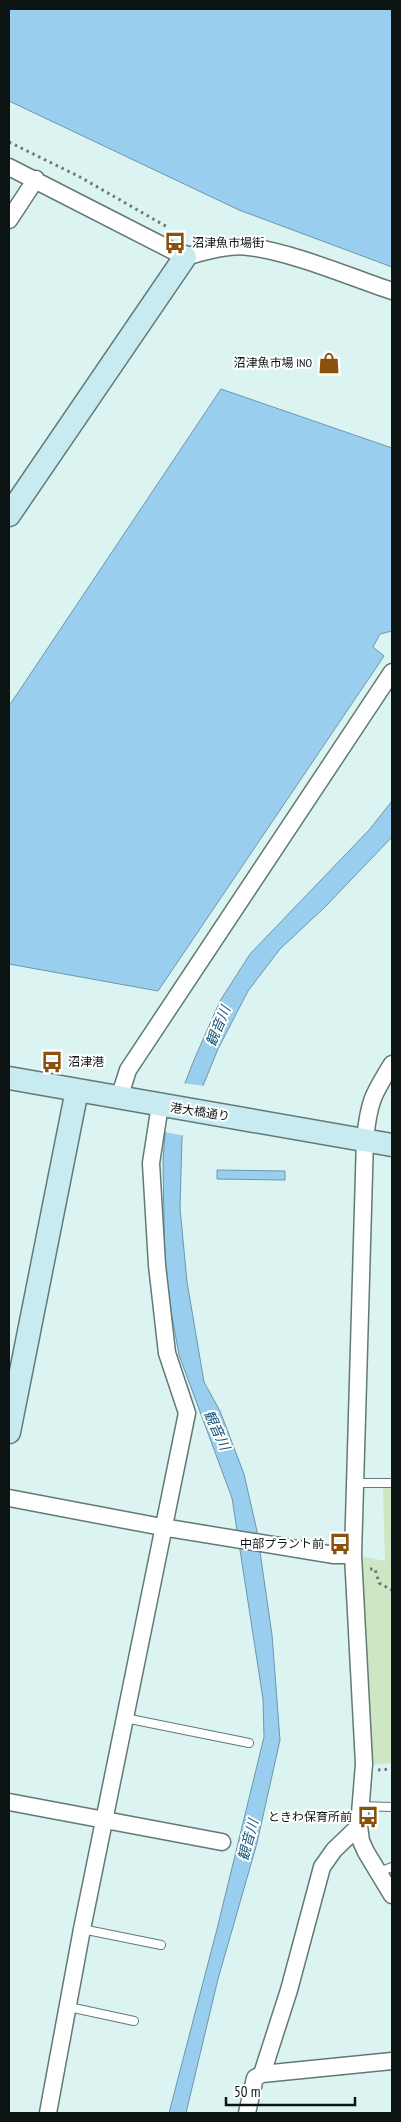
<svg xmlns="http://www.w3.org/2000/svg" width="401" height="2122" viewBox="0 0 401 2122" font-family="'PT Sans Narrow','Noto Sans JP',sans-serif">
  <rect width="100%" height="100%" fill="#dbf4f1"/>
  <path fill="#cee6c4" d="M383 1488H392V1763L371 1765 361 1556 385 1561Z"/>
  <path fill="#99ceef" stroke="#6e96ad" d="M9 9H392V267L239 210 9 101Z
    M221 389 392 448V631L380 634 373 647 384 656 158 991 9 964V706Z
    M392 801V837L325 907 280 949 248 991 218 1049 182 1137 180 1208 187 1282 204 1382 220 1411 244 1474 257 1531 272 1635 280 1740 257 1843 218 1979 186 2113H169L217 1929 264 1737 263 1699 232 1498 179 1355 165 1278 163 1160 165 1134 194 1060 220 1001 250 954 369 830Z
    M217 1170 285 1171V1180L217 1179Z"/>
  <path fill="#dbf4f1" d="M182 1083 205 1086 186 1136 164 1132Z"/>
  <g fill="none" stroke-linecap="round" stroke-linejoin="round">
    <g stroke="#627976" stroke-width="10">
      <path id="lane" d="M355 1483H392
        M125 1718 249 1743
        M361 1806 392 1807
        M379 1872 392 1867
        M82 1929 161 1945
        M69 2007 134 2021"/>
    </g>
    <g stroke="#627976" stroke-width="19">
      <path id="street" d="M9 167 185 257C204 252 229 244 249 247 292 252 350 277 392 291
        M9 220 36 179
        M392 1064C372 1096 369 1102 365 1139L353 1555 364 1764 359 1826 361 1841 366 1852 392 1895
        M119 1098 128 1070 392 672
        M9 1498 162 1527 334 1555H353
        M9 1802 222 1842
        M262 2074 289 1990 322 1867 334 1850 359 1826
        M48 2113 82 1929 187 1413 167 1353 157 1265 151 1163 160 1105
        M247 2113 255 2078 262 2074 392 2061"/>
    </g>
    <g stroke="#627976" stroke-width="25">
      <path id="secondary" d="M9 515 185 257
        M9 1078 392 1145
        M9 1432 77 1090"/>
    </g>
    <path stroke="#6a7a78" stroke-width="3" stroke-dasharray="2.5 4" stroke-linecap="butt" d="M9 142 80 177 169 228
      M370 1569H375L379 1583 392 1590
      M378 1770 392 1769"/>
    <use href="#lane" stroke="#fff" stroke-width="8"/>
    <use href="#street" stroke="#fff" stroke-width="16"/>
    <use href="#secondary" stroke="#c8ebf1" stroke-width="22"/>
  </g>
  <defs>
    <g id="bus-bare" transform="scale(1.725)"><path d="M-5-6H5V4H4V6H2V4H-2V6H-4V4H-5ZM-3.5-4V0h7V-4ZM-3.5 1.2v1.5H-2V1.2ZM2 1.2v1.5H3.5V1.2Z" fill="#8b500b" stroke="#fff" stroke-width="2.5" paint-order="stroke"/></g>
    <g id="shop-bare" transform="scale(1.725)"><path d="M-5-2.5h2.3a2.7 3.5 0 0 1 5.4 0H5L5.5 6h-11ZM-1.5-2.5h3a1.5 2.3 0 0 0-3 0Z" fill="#8b500b" stroke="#fff" stroke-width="2.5" paint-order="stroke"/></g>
  </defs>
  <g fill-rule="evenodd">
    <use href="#bus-bare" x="175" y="243"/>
    <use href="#shop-bare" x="329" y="363"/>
    <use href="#bus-bare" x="52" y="1062"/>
    <use href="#bus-bare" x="340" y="1544"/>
    <use href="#bus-bare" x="368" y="1817"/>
  </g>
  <g text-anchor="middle" stroke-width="4" stroke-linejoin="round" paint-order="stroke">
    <g font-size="12" fill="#0b1412" stroke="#fff" text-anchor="end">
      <text x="192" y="247" text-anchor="start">沼津魚市場街</text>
      <text x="312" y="367">沼津魚市場 INO</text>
      <text x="68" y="1066" text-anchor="start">沼津港</text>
      <text x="324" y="1548">中部プラント前</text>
      <text x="352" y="1821">ときわ保育所前</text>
    </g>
    <g font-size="12" fill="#0b1412" stroke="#fff">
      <text transform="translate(200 1112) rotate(9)" y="4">港大橋通り</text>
    </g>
    <g font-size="14" font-style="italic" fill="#175777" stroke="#fff">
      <text transform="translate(218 1026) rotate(-68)" y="5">観音川</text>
      <text transform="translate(217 1430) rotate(65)" y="5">観音川</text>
      <text transform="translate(248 1840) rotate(-75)" y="5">観音川</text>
    </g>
  </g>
  <rect width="401" height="2122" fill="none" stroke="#0b1412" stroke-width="20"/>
  <path d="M226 2097v8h129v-8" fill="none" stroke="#0b1412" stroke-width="2.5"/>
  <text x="234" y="2097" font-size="15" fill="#0b1412" stroke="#ffffff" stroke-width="4" paint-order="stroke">50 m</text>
</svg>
